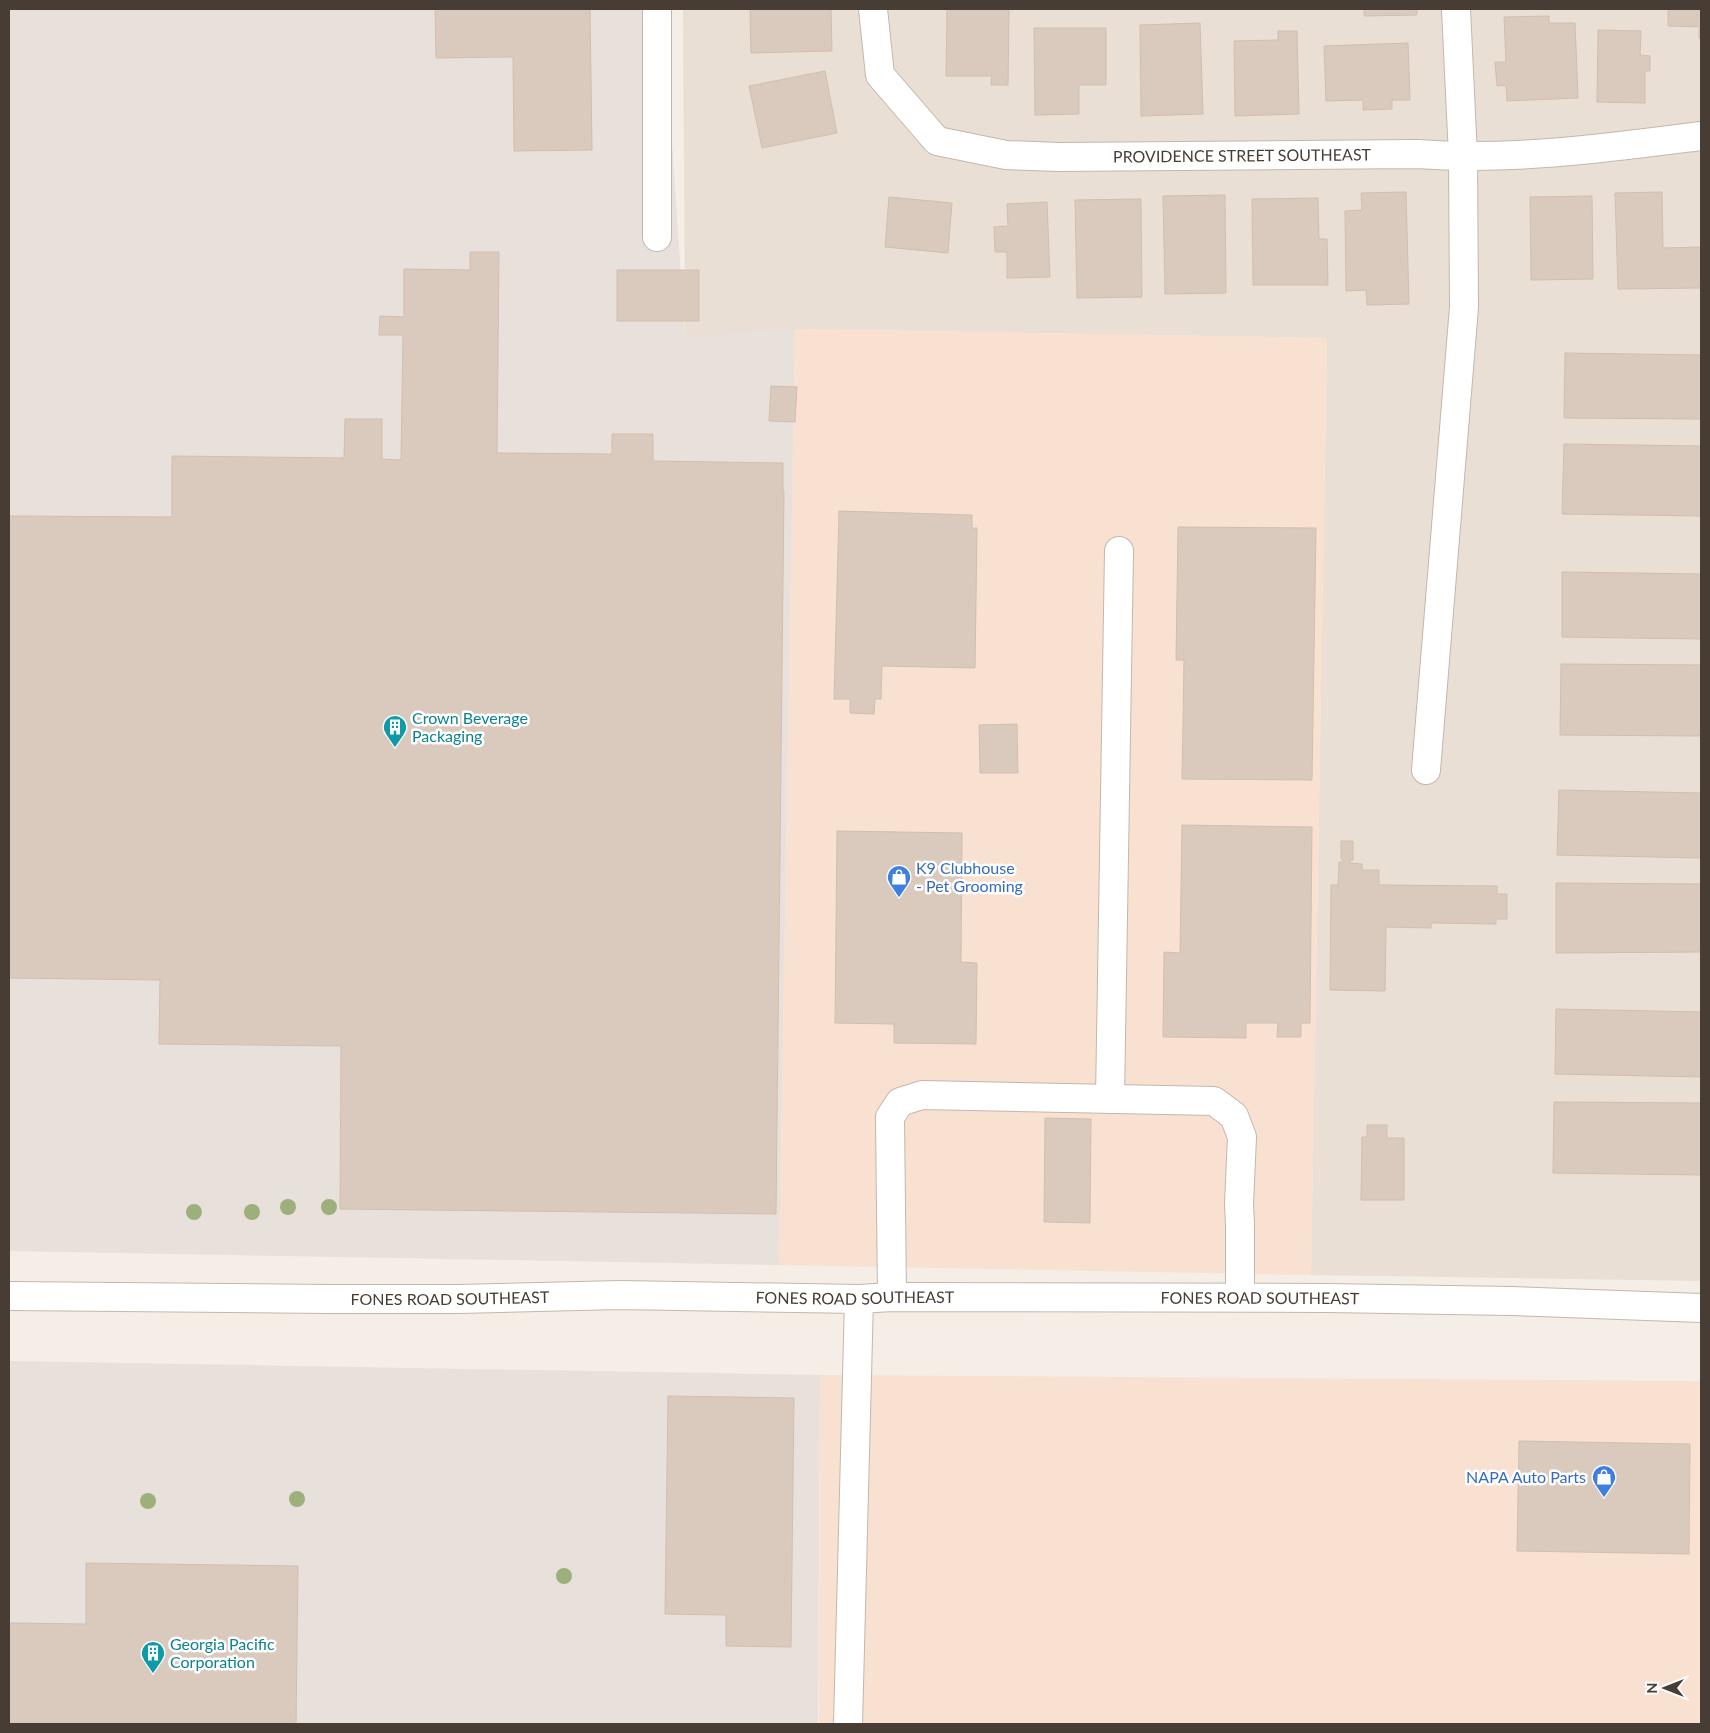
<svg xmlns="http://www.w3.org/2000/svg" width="1710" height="1733" viewBox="0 0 1710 1733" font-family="Lato,sans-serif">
  <rect width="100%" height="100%" fill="#f4eee6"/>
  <path fill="#e9dfd4" d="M683 9H1701V1281L1311 1275 1327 338 795 329 685 337Z"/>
  <path fill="#f8e1d0" d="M795 329 1327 338 1311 1275 779 1265Z
    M820 1375 1701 1381V1724H819Z"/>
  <path fill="#e7e0db" d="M9 9H663L685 336 795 329 779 1265 9 1251Z
    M9 1361 820 1375 818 1724H9Z"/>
  <path fill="#dacabe" stroke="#d2beae" d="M435 9H590L592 150 514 151 513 57 436 58Z
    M750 9H831L832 51 751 53Z
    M947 9H1009L1008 85H991L992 76H946Z
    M1364 9H1417V15L1364 16Z
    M1668 9H1701V27L1668 26Z
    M1549 16V23H1575L1578 98 1507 101 1506 85 1497 86 1495 62H1506L1504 17Z
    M1200 23 1203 114 1141 116 1140 25Z
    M1034 28H1106V85H1079V114L1035 115Z
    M1699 29H1701V38H1699Z
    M1598 30 1641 31 1640 55 1650 56V71H1645V103L1597 102Z
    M1278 31H1297L1299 114 1235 116 1234 41 1278 40Z
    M1408 43 1410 100H1392V109L1363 110V100L1326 101 1324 46Z
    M825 71 837 133 762 148 749 86Z
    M1406 192 1409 304 1367 305 1366 290 1346 291 1345 211 1362 210 1361 193Z
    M1662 192 1663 248 1701 247V288L1618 289 1615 193Z
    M1225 195 1226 293 1165 294 1163 196Z
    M1592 196 1593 279 1531 280 1530 197Z
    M889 197 952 203 948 253 885 247Z
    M1318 198 1319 239H1327L1328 285H1253L1252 199Z
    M1141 199 1142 297 1077 298 1075 200Z
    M1047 202 1050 277 1007 278V252H995L994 227 1008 226 1007 204Z
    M470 252H499L497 453 612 454V434H653V461L783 463V491H784L776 1214 340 1209 341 1046 159 1044 160 980 9 978V516L172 517V456L344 458 345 419H382V459L401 460 403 335H379L380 316 404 317V269L470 270Z
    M617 270H699V321H617Z
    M1565 353 1701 355V419L1564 418Z
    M771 386 797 387 795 422 769 421Z
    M1564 444 1701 446V516L1562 514Z
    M839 511 972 515V528H977L975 668 882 666 881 699H875L874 714 850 713V699H834Z
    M1178 527 1316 528 1312 780 1182 779 1184 660H1176Z
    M1562 572 1701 574V639L1562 637Z
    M1561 664 1701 665V736L1560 735Z
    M1017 724 1018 773H980L979 725Z
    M1559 790 1701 793V858L1557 855Z
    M1182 825 1312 827 1310 1023H1301V1037H1277L1278 1023H1246V1038L1163 1037 1164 952 1180 953Z
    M837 831 962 833 961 962 977 963 976 1044 894 1043V1024L835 1023Z
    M1341 841H1353V860H1350V863L1362 864V870H1379V885L1497 886V894H1507V919H1496V924L1431 923V928L1386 927 1385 991 1330 990 1331 885H1338L1339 862H1343V859H1341Z
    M1556 883 1701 884V952L1556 953Z
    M1556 1009 1701 1012V1077L1555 1074Z
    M1554 1102 1701 1103V1175L1553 1173Z
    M1045 1118 1091 1119 1090 1223 1044 1222Z
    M1367 1125H1387V1138H1404V1200H1361L1362 1137H1367Z
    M668 1396 794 1398 791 1647 726 1646V1615L665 1614Z
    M1519 1441 1690 1444 1689 1554 1517 1551Z
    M86 1563 298 1566 296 1724H9V1623L86 1624Z"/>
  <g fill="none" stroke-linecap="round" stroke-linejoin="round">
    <g stroke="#c3b7ab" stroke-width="30">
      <g id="minor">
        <path id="s1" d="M873 9 880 75 937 141 1006 155 1059 157 1417 154C1513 161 1607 148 1701 136"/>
        <path d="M657 237V9"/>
        <path d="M1426 770 1464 307 1463 156 1456 9"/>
        <path d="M1110 1099 1119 551"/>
        <path id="s2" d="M9 1296 328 1299H458L620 1295 859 1299 892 1297 1327 1298 1511 1301 1701 1308"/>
        <path d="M892 1297 890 1117 900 1102 922 1095 1214 1101 1234 1116 1242 1137 1239 1204 1240 1225V1297"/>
        <path d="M848 1724 859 1299"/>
      </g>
    </g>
    <use href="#minor" stroke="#fff" stroke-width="28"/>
  </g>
  <g fill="#9db07b">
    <circle cx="288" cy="1207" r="8"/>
    <circle cx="329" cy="1207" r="8"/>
    <circle cx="194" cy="1212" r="8"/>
    <circle cx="252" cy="1212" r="8"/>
    <circle cx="297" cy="1499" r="8"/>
    <circle cx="148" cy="1501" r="8"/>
    <circle cx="564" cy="1576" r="8"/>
  </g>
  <defs>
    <g id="building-pin" transform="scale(1.25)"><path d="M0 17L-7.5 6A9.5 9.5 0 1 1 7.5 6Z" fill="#0f9aa8" stroke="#fff"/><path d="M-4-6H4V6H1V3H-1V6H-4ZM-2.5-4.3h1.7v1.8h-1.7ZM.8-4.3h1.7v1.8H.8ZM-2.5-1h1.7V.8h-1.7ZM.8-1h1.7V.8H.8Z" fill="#fff"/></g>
    <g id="shop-pin" transform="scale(1.25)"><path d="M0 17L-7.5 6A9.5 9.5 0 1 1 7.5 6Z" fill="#3f7fe0" stroke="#fff"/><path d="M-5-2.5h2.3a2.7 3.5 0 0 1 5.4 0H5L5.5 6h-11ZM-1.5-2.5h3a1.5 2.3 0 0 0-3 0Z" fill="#fff"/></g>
  </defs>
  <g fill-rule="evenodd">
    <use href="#building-pin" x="395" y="727"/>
    <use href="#shop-pin" x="899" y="877"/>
    <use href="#shop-pin" x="1604" y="1477"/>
    <use href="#building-pin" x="153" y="1653"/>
  </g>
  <g text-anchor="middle" stroke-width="5" stroke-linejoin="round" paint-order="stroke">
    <g font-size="16" fill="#483d35" stroke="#fff">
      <text dy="6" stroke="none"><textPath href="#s1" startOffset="460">PROVIDENCE STREET SOUTHEAST</textPath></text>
      <text dy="6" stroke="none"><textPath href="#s2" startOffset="846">FONES ROAD SOUTHEAST</textPath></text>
      <text dy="6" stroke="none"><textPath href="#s2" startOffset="441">FONES ROAD SOUTHEAST</textPath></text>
      <text dy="6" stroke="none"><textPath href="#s2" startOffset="1251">FONES ROAD SOUTHEAST</textPath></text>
    </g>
    <g font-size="16" fill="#0d838f" stroke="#fff" text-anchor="start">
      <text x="412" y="724">Crown Beverage<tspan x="412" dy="18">Packaging</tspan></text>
      <text x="170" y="1650">Georgia Pacific<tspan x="170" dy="18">Corporation</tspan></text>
    </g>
    <g font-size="16" fill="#366cbe" stroke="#fff" text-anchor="start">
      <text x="916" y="874">K9 Clubhouse<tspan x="916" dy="18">- Pet Grooming</tspan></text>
      <text x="1586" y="1483" text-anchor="end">NAPA Auto Parts</text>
    </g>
  </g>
  <rect width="1710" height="1733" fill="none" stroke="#483d35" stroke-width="20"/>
  <g transform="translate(1665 1688) rotate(270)" stroke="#ffffff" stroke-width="4" paint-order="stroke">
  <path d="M0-4L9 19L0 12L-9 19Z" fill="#483d35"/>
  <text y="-8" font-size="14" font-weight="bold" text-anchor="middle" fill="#483d35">N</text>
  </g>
</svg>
